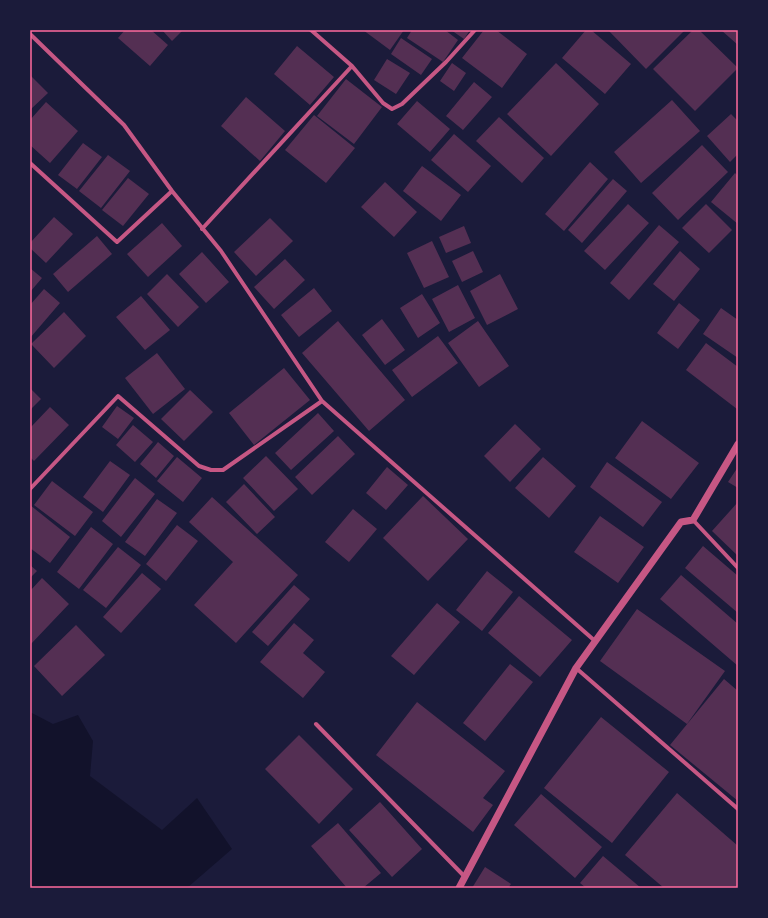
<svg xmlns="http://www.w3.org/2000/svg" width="768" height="918" viewBox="0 0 768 918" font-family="Cabin,sans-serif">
  <rect width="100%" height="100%" fill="#1b1b3a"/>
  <path fill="#12122b" d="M30 712 53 724 78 715 93 741 90 776 162 830 197 798 232 849 187 888H30Z"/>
  <path fill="#542f53" d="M125 30H151L168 45 150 66 118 38Z
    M162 30H183L172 41Z
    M363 30H404L390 50Z
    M412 30H445L458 40 443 62 407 38Z
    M451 30H470L464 39Z
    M484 30H496L527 54 502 88 462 58Z
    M586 30H591L631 64 605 94 562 58Z
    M608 30H685L646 69Z
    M693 30H699L738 68 695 111 653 69Z
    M721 30H738V45Z
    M401 38 432 59 421 75 391 54Z
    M297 46 334 77 310 105 274 74Z
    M387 59 410 73 396 94 374 80Z
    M452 63 466 73 454 91 440 81Z
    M556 63 599 104 551 156 507 114Z
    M30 75 48 93 30 110Z
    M346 79 382 107 354 144 317 116Z
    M474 82 492 97 463 130 446 116Z
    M246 97 285 131 260 161 221 126Z
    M672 100 700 131 641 183 614 152Z
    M417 101 450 129 430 152 397 124Z
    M46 102 78 131 50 163 30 145V120Z
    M731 114 738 121V154L730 162 707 136Z
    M314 115 355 148 326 183 285 150Z
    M499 117 544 158 522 183 476 141Z
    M454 134 491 166 468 192 431 160Z
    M83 143 102 157 77 189 58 175Z
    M702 145 728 172 678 220 652 193Z
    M108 155 130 171 101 208 79 191Z
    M590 162 608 179 564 231 545 214Z
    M422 166 461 195 441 221 403 191Z
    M735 173 738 176V224L711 202Z
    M128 178 149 194 123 226 102 210Z
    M613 179 627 191 582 243 568 230Z
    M385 182 417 212 394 237 361 207Z
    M628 204 649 223 605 270 584 251Z
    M706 204 732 230 709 253 682 228Z
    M54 217 73 234 46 263 30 248V243Z
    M270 218 293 241 256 276 234 252Z
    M162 223 182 246 148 277 127 254Z
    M659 225 679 242 629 300 610 283Z
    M464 226 471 243 446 253 439 237Z
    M97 236 112 254 68 292 53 274Z
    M432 241 449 277 424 288 407 253Z
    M473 251 483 272 462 282 452 261Z
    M680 251 700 269 674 301 653 284Z
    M202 252 229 282 206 303 179 274Z
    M285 259 305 280 274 309 254 287Z
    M30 268 42 278 30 292Z
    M167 274 199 307 178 327 147 294Z
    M500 274 518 309 487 325 470 291Z
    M458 285 475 318 449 332 432 299Z
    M314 288 332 311 299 337 281 315Z
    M44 289 60 303 30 338V305Z
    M422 294 440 323 418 338 400 308Z
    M141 296 170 330 145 350 116 317Z
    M679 303 700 320 678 349 657 333Z
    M721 308 738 320V358L703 334Z
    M64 312 86 336 54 368 31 344Z
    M382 319 405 350 385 365 362 335Z
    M338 321 405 400 369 431 302 353Z
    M478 321 509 366 479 387 448 343Z
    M438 336 458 363 412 397 392 370Z
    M706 343 738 367V408L737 409 686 370Z
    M157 353 185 389 153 414 125 378Z
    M284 368 310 400 254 445 229 413Z
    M30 388 41 399 30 410Z
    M190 390 213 412 184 441 161 419Z
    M117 406 134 418 118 439 102 427Z
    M50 407 69 425 34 461 30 457V428Z
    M318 413 334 431 291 470 275 453Z
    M642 421 699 463 671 499 615 458Z
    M515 424 541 449 510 482 484 456Z
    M133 425 153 442 135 462 116 445Z
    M338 436 355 454 312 495 295 477Z
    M158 442 174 456 156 478 140 464Z
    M266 456 298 489 274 511 243 478Z
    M177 457 202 478 183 502 157 481Z
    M543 457 576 486 549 518 515 488Z
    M110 461 130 475 103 512 83 497Z
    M607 462 662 502 643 527 590 487Z
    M387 467 408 485 386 510 366 493Z
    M738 467V488L728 482Z
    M135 478 155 494 121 537 102 521Z
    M52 481 93 512 75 536 34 505Z
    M244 484 275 517 257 534 226 502Z
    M423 496 468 539 428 581 383 538Z
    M212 497 298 575 236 643 194 605 233 562 189 522Z
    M157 499 177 513 145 556 125 542Z
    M738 502V556L712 531Z
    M30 505 70 537 50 563 30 548Z
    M353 509 377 529 349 562 325 542Z
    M600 516 644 547 618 583 574 552Z
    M177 525 198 541 166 581 146 564Z
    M91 527 113 544 79 589 57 572Z
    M703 546 738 576V613L685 568Z
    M118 547 141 565 106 608 83 590Z
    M30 565 37 571 30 578Z
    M487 571 513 592 482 631 456 610Z
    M142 573 161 589 121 633 103 617Z
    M681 575 738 624V666L660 599Z
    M42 578 69 604 30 645V591Z
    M294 585 310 599 268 646 252 632Z
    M519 596 572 640 540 677 488 633Z
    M437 603 460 622 414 675 391 656Z
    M637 609 725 671 687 724 600 661Z
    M294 623 314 640 303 653 325 672 303 698 260 662Z
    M76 625 105 655 62 696 34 666Z
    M510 664 533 682 485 741 463 723Z
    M724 679 738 691V801L670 745Z
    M417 702 505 771 483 798 493 805 473 832 376 755Z
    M601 717 669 772 612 843 544 788Z
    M299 735 353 789 319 824 265 769Z
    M677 793 738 846V888H664L625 855Z
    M541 794 602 847 575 878 514 825Z
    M380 802 422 849 392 877 349 830Z
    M338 823 381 873 363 888H347L311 846Z
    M603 856 641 888H586L580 883Z
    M485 867 511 884 508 888H472Z"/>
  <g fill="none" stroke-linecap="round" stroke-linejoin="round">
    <path stroke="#c65784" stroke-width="4" d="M30 34 124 125 172 191 221 251 322 401
      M352 66 383 103 392 109 402 104 446 62 475 30
      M30 163 117 242 172 191
      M202 229 352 66 311 30
      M30 489 118 396 199 466 211 470H223L322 401 595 641
      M693 520 738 568
      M576 668 738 809
      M316 724 465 877"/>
    <path stroke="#c65784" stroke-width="7" d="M459 888 576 668 681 522 693 520 738 444"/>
  </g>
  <rect width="768" height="918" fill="none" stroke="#1b1b3a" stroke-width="62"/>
  <rect x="31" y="31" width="706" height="856" fill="none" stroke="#ff6b9d" stroke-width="1.5"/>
</svg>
